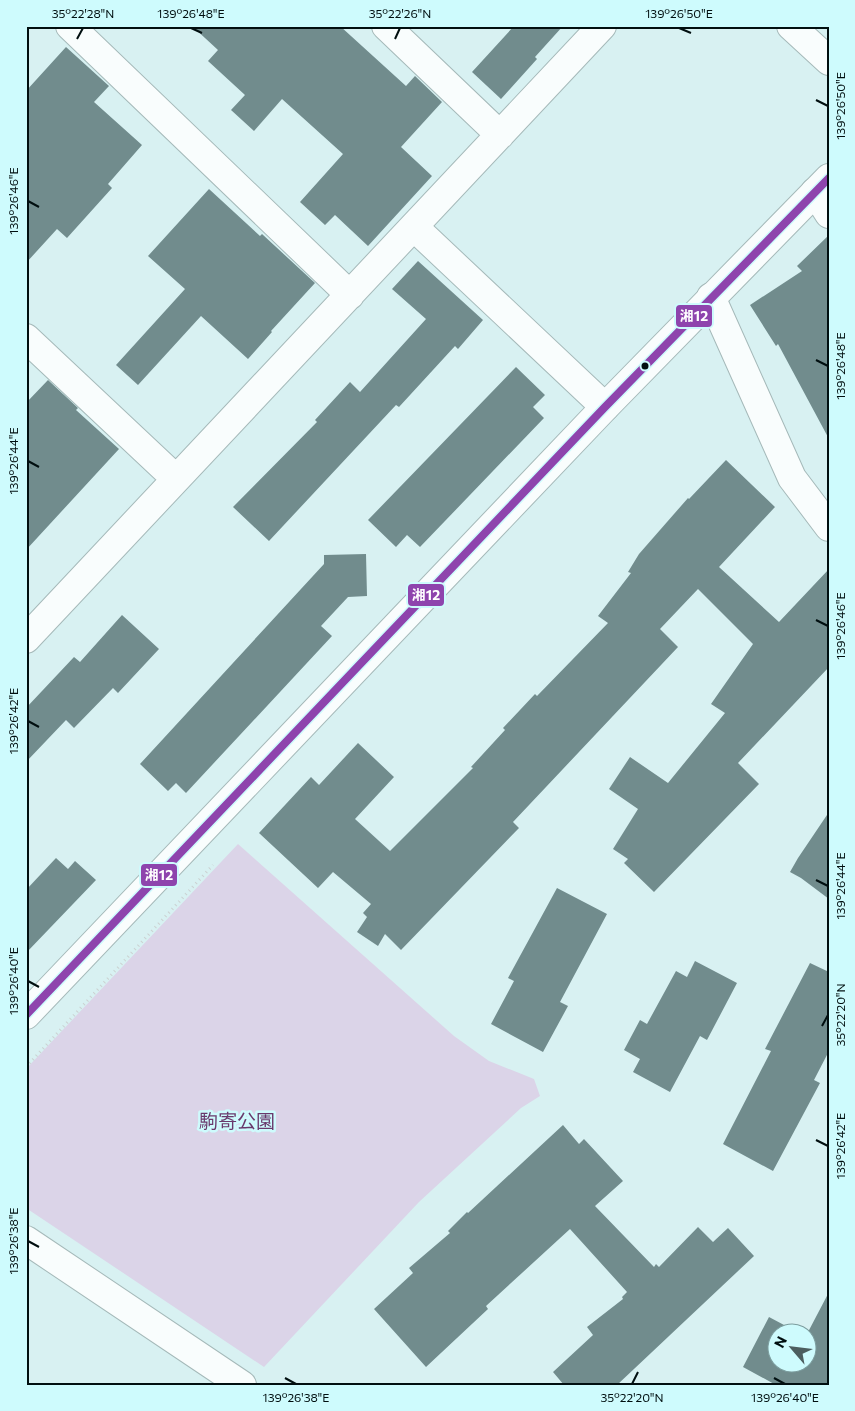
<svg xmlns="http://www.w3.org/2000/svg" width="855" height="1411" viewBox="0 0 855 1411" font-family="Commissioner,'Noto Sans JP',sans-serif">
  <rect width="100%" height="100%" fill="#d8f1f2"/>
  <path fill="#dbd4e8" d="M238 844 454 1036 489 1061 534 1079 540 1096 521 1108 419 1202 264 1367 26 1208V1069Z"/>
  <path fill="#718c8d" d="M192 26H340L406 86 415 76 442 102 401 147 432 176 368 246 335 215 325 225 300 202 343 154 282 99 254 131 231 110 245 95 208 61 218 50Z
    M514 26H563L535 57 537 59 501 99 472 72Z
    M66 47 109 86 94 102 142 145 108 184 112 188 67 238 57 229 26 263V91Z
    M209 189 260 236 262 234 315 283 271 331 272 332 248 359 201 316 138 385 116 365 185 289 148 256Z
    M829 235V439L778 344 776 346 750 305 802 271 797 266Z
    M418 261 483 320 458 349 455 346 399 407 396 405 269 541 233 507 317 422 315 420 350 382 360 392 426 319 392 289Z
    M516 367 545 395 533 407 544 418 420 547 407 535 396 547 368 520Z
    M48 380 78 408 76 410 119 449 26 550V403Z
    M726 460 775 507 719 567 779 622 829 569V667L738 763 759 784 654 892 624 863 628 859 613 849 638 809 609 789 630 757 668 783 725 713 711 704 753 644 698 589 660 629 678 647 513 822 519 828 401 950 385 934 378 946 357 932 367 917 363 913 371 904 333 872 318 888 259 833 311 777 319 785 358 743 394 777 355 819 390 851 473 768 471 767 505 730 503 728 535 694 537 696 608 623 598 616 631 573 628 572 639 554 688 498 689 499Z
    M366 554 367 596 348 597 321 626 332 636 186 793 176 783 168 791 140 764 324 564V555Z
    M122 615 159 649 118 693 113 688 74 728 66 720 26 762V708L74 657 80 662Z
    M829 812V899L801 878 790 872 798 858Z
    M56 858 68 869 75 861 96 880 26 953V890Z
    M557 888 607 914 560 1002 568 1006 543 1052 491 1024 514 981 508 978Z
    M695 961 737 983 707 1040 700 1036 670 1092 633 1072 640 1059 624 1050 640 1020 647 1024 676 971 687 977Z
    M810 963 829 972V1051L814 1080 820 1083 773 1171 723 1144 771 1051 765 1049Z
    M563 1125 579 1144 584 1139 623 1181 595 1206 654 1267 656 1264 659 1267 698 1227 713 1242 728 1228 754 1256 617 1385H564L553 1372 593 1335 587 1327 623 1299 622 1297 627 1292 570 1229 486 1306 488 1309 426 1367 374 1309 413 1273 409 1268 450 1233 448 1231 467 1212 468 1213Z
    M829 1292V1385H776L743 1367 769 1317 801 1334H778V1364H808L807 1334Z"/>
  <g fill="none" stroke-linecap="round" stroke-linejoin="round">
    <g stroke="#a5b9b9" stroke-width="30">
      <path id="minor" d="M70 26 350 295
        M386 26 500 135
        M815 192 829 214
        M414 227 605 407
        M711 297 792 478 829 527
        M26 338 175 478
        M26 639 602 26"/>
    </g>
    <g stroke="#a5b9b9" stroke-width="30">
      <path id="tertiary" d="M791 26 829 61
        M26 1015 605 407 829 178
        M26 1240 242 1385"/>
    </g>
    <path stroke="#cad1d1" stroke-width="3" stroke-dasharray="1 4" stroke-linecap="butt" d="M26 1067 213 865"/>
    <use href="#minor" stroke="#f9fdfd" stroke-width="28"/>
    <use href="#tertiary" stroke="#f9fdfd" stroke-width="28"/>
    <g stroke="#cefbfd" stroke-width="11">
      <path id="bus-1" d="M26 1015 605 407 829 178"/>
    </g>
    <use href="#bus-1" stroke="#8e44ad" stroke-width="8"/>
  </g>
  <path fill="none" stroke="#010f10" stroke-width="2" d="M191 28 202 33M679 28 691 33M77 39 83 28M395 39 400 28M816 100 828 106M28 201 39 207M816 360 828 366M28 461 39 467M816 620 828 626M28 721 39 727M816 880 828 886M28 981 39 987M822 1026 828 1015M816 1140 828 1146M28 1241 39 1247M285 1378 296 1384M774 1378 785 1384M632 1384 638 1372"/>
  <circle fill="#010f10" stroke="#cefbfd" stroke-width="2" cx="645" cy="366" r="4.5"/>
  <g text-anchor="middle" stroke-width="5" stroke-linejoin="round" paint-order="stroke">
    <g font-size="19" fill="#69396c" stroke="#cefbfd">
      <text x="237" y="1128">駒寄公園</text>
    </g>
  </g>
  <g stroke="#cefbfd" stroke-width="2">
    <rect x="675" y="304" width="38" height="24" rx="5" fill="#8e44ad"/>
    <rect x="407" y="583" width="38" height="24" rx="5" fill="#8e44ad"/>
    <rect x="140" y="863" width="38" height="24" rx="5" fill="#8e44ad"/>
  </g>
  <g font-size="14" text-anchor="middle" font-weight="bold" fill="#fff">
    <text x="694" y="321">湘12</text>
    <text x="426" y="600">湘12</text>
    <text x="159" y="880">湘12</text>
  </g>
  <rect width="855" height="1411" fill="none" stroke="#cefbfd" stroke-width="55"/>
  <g transform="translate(792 1348) rotate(298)"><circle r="24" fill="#cefbfd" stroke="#7c9d9e"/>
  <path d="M0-4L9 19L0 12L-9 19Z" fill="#4c5e5f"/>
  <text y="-8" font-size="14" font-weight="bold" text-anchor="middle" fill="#010f10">N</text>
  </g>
  <rect x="28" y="28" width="800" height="1356" fill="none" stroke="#010f10" stroke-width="2"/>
  <g font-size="12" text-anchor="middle" fill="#010f10">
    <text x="83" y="18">35°22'28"N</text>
    <text x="191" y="18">139°26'48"E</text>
    <text x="400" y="18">35°22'26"N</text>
    <text x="679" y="18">139°26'50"E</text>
    <text transform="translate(841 106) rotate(-90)" y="4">139°26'50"E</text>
    <text transform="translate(14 201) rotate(-90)" y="4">139°26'46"E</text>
    <text transform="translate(841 366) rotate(-90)" y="4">139°26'48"E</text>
    <text transform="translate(14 461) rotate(-90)" y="4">139°26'44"E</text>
    <text transform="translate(841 626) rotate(-90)" y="4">139°26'46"E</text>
    <text transform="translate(14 721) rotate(-90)" y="4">139°26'42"E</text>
    <text transform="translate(841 886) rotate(-90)" y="4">139°26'44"E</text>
    <text transform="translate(14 981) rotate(-90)" y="4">139°26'40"E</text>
    <text transform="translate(841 1015) rotate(-90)" y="4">35°22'20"N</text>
    <text transform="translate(841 1146) rotate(-90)" y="4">139°26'42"E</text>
    <text transform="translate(14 1241) rotate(-90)" y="4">139°26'38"E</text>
    <text x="296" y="1402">139°26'38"E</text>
    <text x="632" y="1402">35°22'20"N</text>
    <text x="785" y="1402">139°26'40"E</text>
  </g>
</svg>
